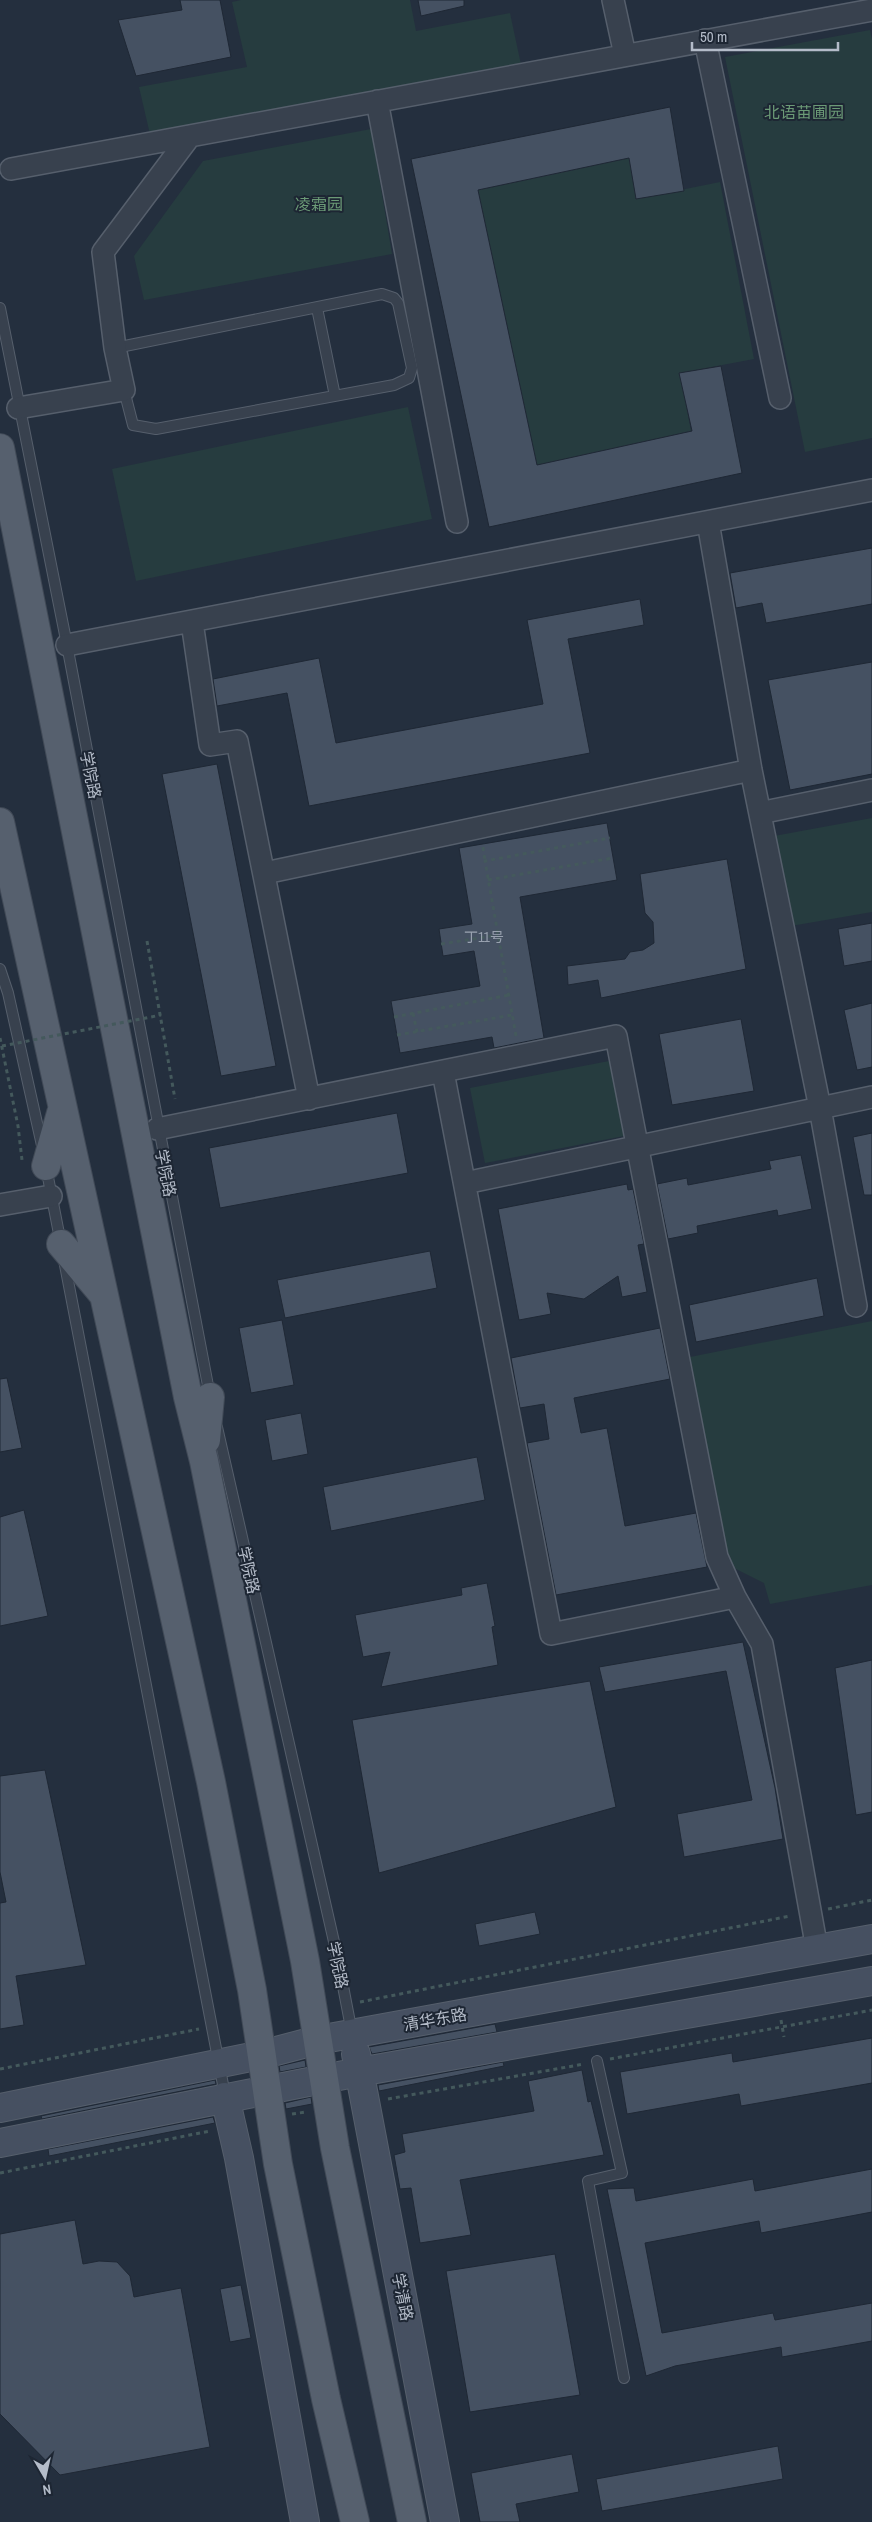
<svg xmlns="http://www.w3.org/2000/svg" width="872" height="2522" viewBox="0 0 872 2522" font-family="'Archivo Narrow','Noto Sans SC',sans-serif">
  <rect width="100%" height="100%" fill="#242f3e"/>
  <path fill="#263c3f" d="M241 0H410L416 31 510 13 523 74 152 143 139 87 247 67 232 2Z
    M870 30 872 39V438L805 452 725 57Z
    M371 129 392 254 144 300 134 256 203 161Z
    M629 158 636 199 720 182 754 359 680 373 691 431 537 465 478 190Z
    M408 407 432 519 136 581 112 469Z
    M872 818V912L791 926 774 836Z
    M609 1061 624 1136 485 1163 470 1088Z
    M872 1321V1585L770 1604 764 1583 728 1565 690 1357Z"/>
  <path fill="#455162" stroke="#1f2835" d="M180 0H220L231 57 136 76 118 20 182 10Z
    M418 0H464V6L421 16Z
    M670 107 684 191 636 199 629 158 478 190 537 465 692 431 679 373 721 366 742 473 489 527 411 159Z
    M872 548V604L766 623 762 603 736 608 730 573Z
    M640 599 644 625 568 639 590 753 309 806 287 693 217 706 213 679 319 658 336 743 543 704 527 620Z
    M872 662V774L790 790 768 680Z
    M217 764 276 1066 221 1076 162 774Z
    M607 823 617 880 520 897 544 1038 494 1048 492 1037 400 1053 391 1001 480 986 474 951 443 956 439 929 472 924 459 848Z
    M727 859 746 969 601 998 598 980 568 985 567 966 625 959 630 952 643 950 654 943 653 922 645 913 640 874Z
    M872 923V961L844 966 838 929Z
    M872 1003V1067L857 1070 844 1010Z
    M741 1019 754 1091 672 1105 659 1034Z
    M397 1113 408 1173 220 1208 209 1148Z
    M872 1133V1195H864L853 1137Z
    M801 1155 812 1209 778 1216 777 1210 697 1226 698 1233 668 1239 657 1184 687 1178 688 1185 771 1169 769 1161Z
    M627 1184 628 1190 633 1189 644 1244 638 1245 647 1292 622 1297 618 1276 584 1299 547 1293 551 1314 519 1320 498 1209Z
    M430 1251 437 1288 285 1318 277 1280Z
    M817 1278 824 1316 696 1342 689 1305Z
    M282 1320 294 1385 251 1393 239 1328Z
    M660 1328 670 1379 574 1398 581 1433 607 1428 625 1526 696 1513 707 1567 556 1595 527 1443 549 1439 544 1404 520 1408 511 1358Z
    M7 1378 22 1448 0 1452V1379Z
    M301 1413 308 1454 272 1461 265 1420Z
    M477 1457 485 1500 331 1531 323 1487Z
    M24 1510 48 1616 0 1626V1517Z
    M487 1583 495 1626 492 1627 498 1665 381 1687 390 1652 363 1657 355 1615 462 1595 461 1588Z
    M743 1642 775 1788 783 1839 684 1857 677 1814 752 1800 726 1671 605 1692 599 1667Z
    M872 1660V1812L856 1815 835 1668Z
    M590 1681 616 1807 379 1873 352 1720Z
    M45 1770 86 1965 16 1976 24 2025 0 2029V1903L6 1902 0 1872V1776Z
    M535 1912 540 1934 479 1946 475 1924Z
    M495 2024 497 2032 372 2054 369 2047Z
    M872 2038V2083L741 2106 739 2094 627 2114 620 2072 732 2053 733 2062Z
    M305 2060 306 2067 280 2072 279 2066Z
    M503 2062 504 2066 379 2091 378 2085Z
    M582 2070 588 2102 591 2101 604 2155 460 2180 471 2235 420 2243 411 2188 400 2189 394 2155 405 2152 402 2134 534 2111 528 2081Z
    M215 2080 216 2084 42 2119 41 2116Z
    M311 2097 312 2104 286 2109 285 2103Z
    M213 2117 215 2123 49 2156 48 2149Z
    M872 2169V2212L761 2233 759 2221 645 2243 662 2333 773 2313 775 2320 872 2303V2341L782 2357 781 2347 675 2366 646 2376 607 2189 634 2188 636 2201 753 2179 755 2191Z
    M75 2220 83 2264 99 2261 117 2262 130 2276 134 2297 181 2288 210 2447 60 2475 0 2414V2234Z
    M555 2254 580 2395 470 2412 446 2271Z
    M241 2285 251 2338 230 2342 220 2289Z
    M778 2446 783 2479 602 2511 596 2479Z
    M572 2454 579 2492 516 2504 520 2522H480L471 2473Z"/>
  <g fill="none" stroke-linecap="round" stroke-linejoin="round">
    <g stroke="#565f6c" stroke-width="12">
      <path id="lane" d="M0 308 67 645 210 1396
        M317 308 335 396
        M115 348 382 294 394 298 398 303 412 368 409 378 394 385 156 429 133 425 124 390
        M0 969 8 993 43 1150
        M46 1167 61 1244
        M64 1260 225 2095
        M217 1427 337 1955 352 2033
        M597 2061 622 2173 588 2181 624 2378"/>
    </g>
    <g stroke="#565f6c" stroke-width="24">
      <path id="street" d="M613 0 625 55
        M705 40 780 398
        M377 101 457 522
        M11 169 872 10
        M18 408 124 390 115 348 103 252 190 136
        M708 522 751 770 820 1108 856 1306
        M192 622 210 745 237 741 309 1099
        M67 645 872 490
        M760 813 872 790
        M265 873 751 770
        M443 1072 551 1634 735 1597
        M157 1129 616 1036 717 1557 735 1597 762 1644 817 1949
        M465 1183 872 1097
        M0 1205 51 1196"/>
    </g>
    <g stroke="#565f6c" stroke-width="30">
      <path id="secondary" d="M356 2054 445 2522
        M225 2097 239 2158 305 2522
        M0 2108 261 2055 318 2040 872 1939
        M0 2143 359 2072 872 1981"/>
    </g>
    <g stroke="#414a57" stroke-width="30">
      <path id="primary" d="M0 448 188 1397 204 1461 305 1961 335 2148 412 2522
        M0 822 211 1782 252 1990 278 2164 326 2399 355 2522
        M46 1166 61 1113
        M61 1244 102 1293
        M206 1440 210 1397"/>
    </g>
    <path stroke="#44595c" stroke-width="3" stroke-dasharray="4 4" stroke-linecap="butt" d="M483 847 485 861
      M488 880 613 858
      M147 941 175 1099
      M441 944 498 935
      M413 1013 417 1032
      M394 1017 509 995
      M397 1035 512 1015
      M516 1036 485 861 610 838
      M0 1038 18 1126 22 1160
      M828 1909 872 1900
      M360 2002 790 1916
      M781 2020 784 2037
      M610 2059 872 2010
      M0 2069 199 2029
      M388 2099 584 2064
      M292 2114 306 2112
      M0 2173 210 2131"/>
    <use href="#lane" stroke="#38414e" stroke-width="10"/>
    <use href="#street" stroke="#38414e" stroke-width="21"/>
    <use href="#secondary" stroke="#465061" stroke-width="28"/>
    <use href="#primary" stroke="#56606e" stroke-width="28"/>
    <path stroke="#44595c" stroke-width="3" stroke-dasharray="4 4" stroke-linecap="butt" d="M2 1046 161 1015"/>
  </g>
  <g text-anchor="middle" stroke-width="4" stroke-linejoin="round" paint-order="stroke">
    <g font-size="14" fill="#98a1af">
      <text x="484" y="942">丁11号</text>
    </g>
    <g font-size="16" fill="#6b9a76" stroke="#1d2633">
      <text x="804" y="118">北语苗圃园</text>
      <text x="319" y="210">凌霜园</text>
    </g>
    <g font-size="16" fill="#b4bcc9" stroke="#1d2633">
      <text transform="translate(91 775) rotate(79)" y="6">学院路</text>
      <text transform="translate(166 1173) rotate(79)" y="6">学院路</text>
      <text transform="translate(249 1570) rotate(77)" y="6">学院路</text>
      <text transform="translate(338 1965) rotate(78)" y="6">学院路</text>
      <text transform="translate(435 2019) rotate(-10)" y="6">清华东路</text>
      <text transform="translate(403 2297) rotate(79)" y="6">学清路</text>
    </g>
  </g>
  <g transform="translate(45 2477) rotate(171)" stroke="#1d2633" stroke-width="4" paint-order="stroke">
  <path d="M0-4L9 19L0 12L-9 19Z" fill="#b4bcc9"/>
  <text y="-8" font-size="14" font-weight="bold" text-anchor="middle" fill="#b4bcc9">N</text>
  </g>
  <path d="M692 42v8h146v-8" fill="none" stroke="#b4bcc9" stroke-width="2.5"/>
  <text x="700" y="42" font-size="15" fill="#b4bcc9" stroke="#1d2633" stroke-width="4" paint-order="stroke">50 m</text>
</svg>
